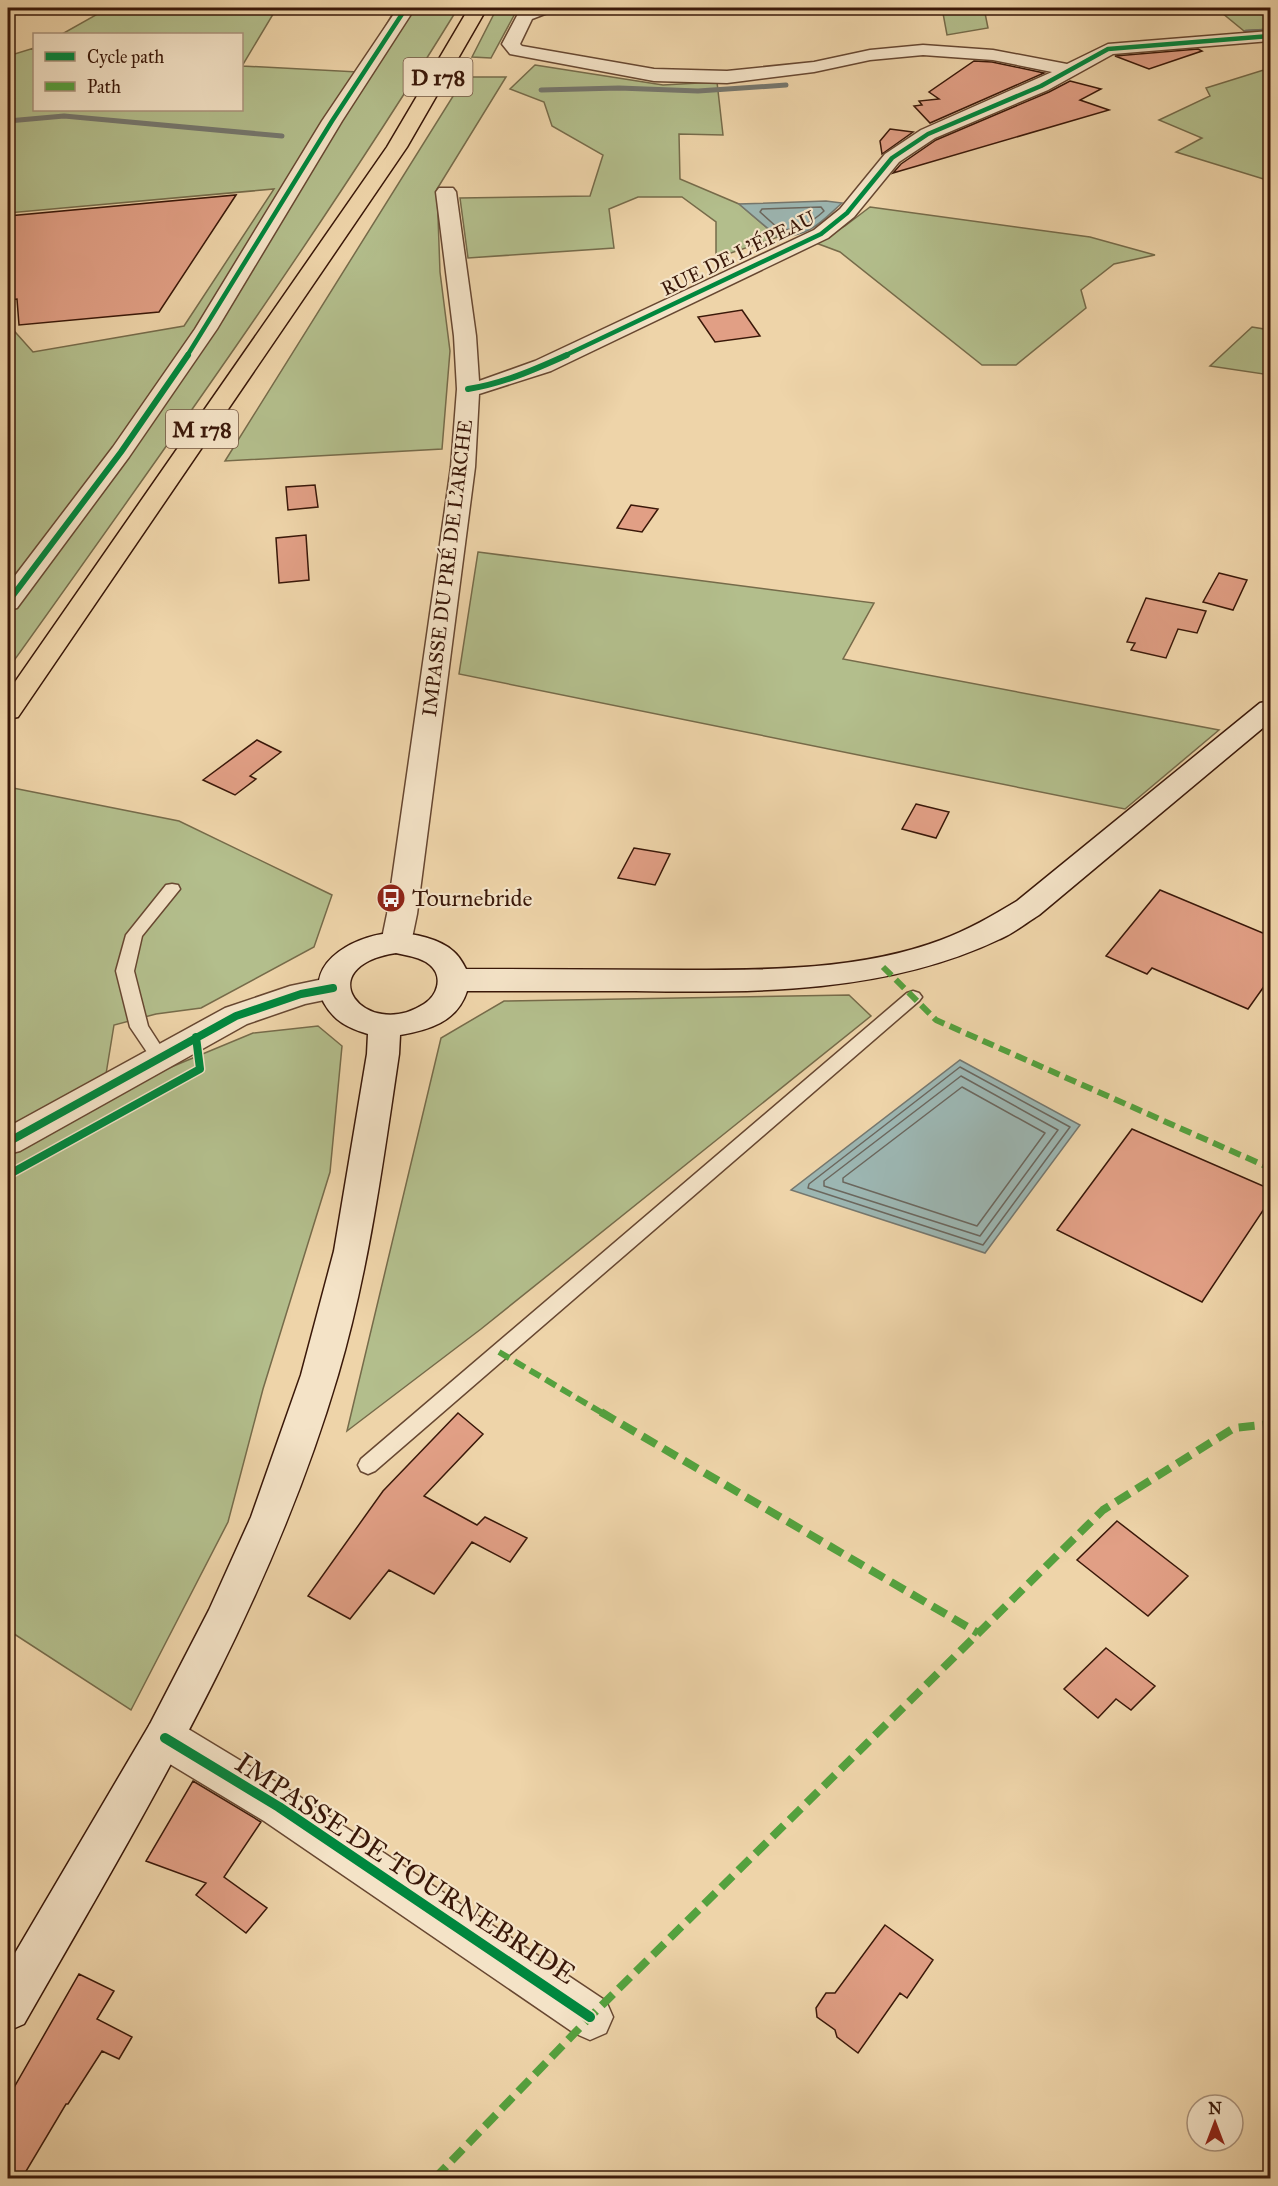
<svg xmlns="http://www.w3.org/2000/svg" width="1278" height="2186" viewBox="0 0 1278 2186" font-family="'IM FELL Great Primer',serif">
  <rect width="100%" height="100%" fill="#eed4a9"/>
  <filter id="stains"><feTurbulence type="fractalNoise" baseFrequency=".00333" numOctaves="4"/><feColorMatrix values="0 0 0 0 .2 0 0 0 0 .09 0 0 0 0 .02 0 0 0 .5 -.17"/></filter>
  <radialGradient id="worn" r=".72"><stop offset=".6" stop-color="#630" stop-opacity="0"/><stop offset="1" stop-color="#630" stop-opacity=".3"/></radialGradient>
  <path fill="#b3be8c" stroke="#766b4a" stroke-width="1.5" d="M102 8 275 11 242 66 358 72 396 8H458C319 234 163 452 8 669V324L33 352 184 326 274 189 8 213V56L34 48V110H242V34H62L96 15Z
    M497 8H518L491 58 472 57Z
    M771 8H890L889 13 771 12Z
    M942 8H984L988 28 947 35Z
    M1216 8H1270V29L1244 31Z
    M535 65 663 85 717 82 723 135 679 134 680 179 739 204 778 237 716 258V222L682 197H638L609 209 614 248 468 258 460 198 590 196 603 155 552 126 544 102 510 89Z
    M1270 68V181L1176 152 1202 138 1159 120 1210 96 1206 88Z
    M465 77H506L437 189 440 272 450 351 442 449 225 461Z
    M870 207 1090 237 1155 255 1114 264 1081 290 1086 308 1016 365H982L840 252 816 243 845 226Z
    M1252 327 1270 330V375L1210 366Z
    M478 552 874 603 843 659 1219 730 1125 809 459 674Z
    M8 787 179 821 332 895 314 947 201 1008 156 1014 114 1025 106 1074 8 1131Z
    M849 995 871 1016 481 1329 347 1431 441 1038 504 1001Z
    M318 1026 342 1046 330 1172 263 1389 228 1522 131 1710 8 1630V1156L164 1070 253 1033Z"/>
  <path fill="#9cb6b2" stroke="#75776e" stroke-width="1.5" d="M826 201 842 203C819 224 810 236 778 237L739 204Z
    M960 1060 1080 1125 985 1253 791 1190Z"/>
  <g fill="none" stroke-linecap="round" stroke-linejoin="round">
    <path stroke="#6b675e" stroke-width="1.5" d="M821 207 824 211C811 223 798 230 780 230L760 212 762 209Z
      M960 1067 1070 1127 983 1245 808 1188 809 1184Z
      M961 1076 1058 1130 980 1236 824 1186V1181Z
      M962 1087 1045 1133 977 1226 843 1182V1178Z"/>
    <path stroke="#75776e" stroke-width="5" d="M1246 32 1270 31
      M541 90 619 88 698 91 786 85
      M8 121 64 116 282 136"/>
  </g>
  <path fill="#e19f85" stroke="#3a1809" stroke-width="1.5" d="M1198 49 1202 51 1149 69 1115 56Z
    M974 61 992 62 1044 73 930 123 914 106 922 105 919 101 939 99 929 92Z
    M1070 81 1101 89 1080 100 1109 110 893 173 901 164 936 140 1049 92Z
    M890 129 913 132 882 154 880 141Z
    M236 195 159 312 19 325 17 299 8 300V216Z
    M742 310 760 336 715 342 698 317Z
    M315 485 318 507 288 510 286 487Z
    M631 505 658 509 642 532 617 528Z
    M306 535 309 580 279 583 276 538Z
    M1219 573 1247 580 1233 610 1203 602Z
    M1146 598 1206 611 1197 633 1178 629 1166 658 1131 650 1135 643 1127 642Z
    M257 740 281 752 250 776 256 779 235 795 203 780Z
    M916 804 949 812 936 838 902 829Z
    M634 848 670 854 655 885 618 878Z
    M1160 890 1270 936V978L1248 1009 1152 968 1147 974 1106 956Z
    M1132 1129 1270 1189V1200L1202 1302 1057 1230Z
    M458 1413 483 1434 424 1496 477 1525 485 1517 527 1538 510 1562 472 1542 434 1594 389 1570 350 1619 308 1596 383 1491Z
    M1117 1521 1188 1576 1148 1616 1077 1560Z
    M1106 1648 1155 1686 1131 1710 1116 1699 1098 1718 1064 1689Z
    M193 1781 261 1822 224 1877 267 1908 246 1933 196 1895 206 1883 146 1861Z
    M885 1925 933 1960 907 1998 900 1993 858 2053 837 2037 835 2030 817 2017 816 2008 826 1993H835Z
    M79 1974 114 1991 97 2019 132 2037 119 2059 102 2051 68 2104H66L22 2178H8V2098Z"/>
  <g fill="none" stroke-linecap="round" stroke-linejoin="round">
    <g stroke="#674731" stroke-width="3">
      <path id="service" d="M172 884 178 885 180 889 142 936 134 971 148 1026 168 1057 165 1061 159 1063 153 1061 130 1027 116 971 126 935 166 885Z
        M913 991 919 993 922 997 919 1001 375 1471 368 1474 361 1471 358 1465 361 1459 907 993Z"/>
    </g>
    <g stroke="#674731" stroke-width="3">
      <path id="minor" d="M398 8H415L342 121 217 329 129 457 17 608 8 610V585L113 447 195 329 322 121Z
        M530 8H553L550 12 532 19 520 44 522 46 654 69 727 71 814 62 870 50 923 45 993 50 1067 64 1108 44 1270 31V41L1113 54 1048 90 935 138 899 162 854 217 828 238 551 371 479 394 475 467 417 914 411 943 407 950 396 953 385 950 381 943 387 914 451 467 457 389 454 336 436 192 439 188H453L456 192 476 336 479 381 535 361 814 230 840 209 885 154 921 130 1052 72 993 60 923 55 870 60 814 72 727 83 654 81 510 54 502 44 519 12Z
        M333 977 344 980 349 988 344 996 305 1004 247 1024 20 1151 8 1154V1127L225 1008 290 986Z
        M165 1719 180 1724 294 1793 606 2001 613 2017 606 2033 590 2040 574 2033 264 1821 150 1752 144 1738 150 1724Z"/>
    </g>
    <g stroke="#3a1809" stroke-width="3">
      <path id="secondary" d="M1270 701V722L1039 915C1026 923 1014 933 1000 939 887 993 758 993 635 991 579 991 523 991 467 991 457 1022 429 1030 400 1035L399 1054C383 1162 369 1270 338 1375 269 1609 144 1814 24 2024L8 2031V1965L150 1724 209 1610 251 1517 301 1375 334 1251 367 1054 368 1034C348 1028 334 1021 324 1003 301 961 362 932 396 933 413 933 440 939 453 951 458 955 463 963 466 969 539 969 612 970 685 970 769 970 861 970 941 940 968 930 992 916 1017 901L1260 703ZM396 953C408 956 421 957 430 965 444 977 437 996 424 1004 365 1042 307 967 396 953Z"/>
    </g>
    <g stroke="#3a1809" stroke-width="3">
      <path id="primary" d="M469 8H487L407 147 18 717 8 719V692L387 147Z"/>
    </g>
    <use href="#service" fill="#f4e3c7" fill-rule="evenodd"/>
    <use href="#minor" fill="#f4e3c7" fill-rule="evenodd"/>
    <use href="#secondary" fill="#f4e3c7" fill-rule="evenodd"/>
    <use href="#primary" fill="#eed4a9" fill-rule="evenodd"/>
    <path stroke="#54a13e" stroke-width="6" stroke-dasharray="12 6" stroke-linecap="butt" d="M883 967 936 1020 1270 1168
      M499 1352 604 1414"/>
    <path stroke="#54a13e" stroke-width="8" stroke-dasharray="16 8" stroke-linecap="butt" d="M601 1412 978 1633
      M435 2178 590 2017 1103 1510 1234 1428 1270 1424"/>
    <g stroke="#f4e3c7" stroke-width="7">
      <path id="cycleway-far3" d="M187 356 332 121 406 8
        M564 356 821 234 847 213 892 158 928 134 1041 86 1108 49 1270 36"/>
    </g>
    <g stroke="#f4e3c7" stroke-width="9">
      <path id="cycleway-far2" d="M468 389C502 384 536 369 567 355
        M8 602 121 452 188 355"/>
    </g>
    <g stroke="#f4e3c7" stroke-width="11">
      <path id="cycleway-far1" d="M8 1142 236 1016 301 994 333 988
        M8 1175 200 1069 196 1037"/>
    </g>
    <g stroke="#f4e3c7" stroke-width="14">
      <path id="cycleway" d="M165 1738 279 1807 590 2017"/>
    </g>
    <use href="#cycleway-far3" stroke="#00873e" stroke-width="4.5"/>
    <use href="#cycleway-far2" stroke="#00873e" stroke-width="6"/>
    <use href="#cycleway-far1" stroke="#00873e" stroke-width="8"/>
    <use href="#cycleway" stroke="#00873e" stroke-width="10"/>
  </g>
  <defs>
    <g id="bus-disc" transform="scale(1.5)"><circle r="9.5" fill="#8f2418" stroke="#f4e3c7"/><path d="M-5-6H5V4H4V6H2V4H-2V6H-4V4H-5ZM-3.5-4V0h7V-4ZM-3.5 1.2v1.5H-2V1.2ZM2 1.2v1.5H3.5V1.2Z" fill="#fff"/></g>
  </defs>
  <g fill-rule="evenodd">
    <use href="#bus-disc" x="391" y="898"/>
  </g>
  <g text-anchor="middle" stroke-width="4.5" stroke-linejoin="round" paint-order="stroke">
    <g font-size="20" fill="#3a1809" stroke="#f4e3c7">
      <text transform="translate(738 253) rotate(-26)" y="7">RUE DE L'ÉPEAU</text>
      <text transform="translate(447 568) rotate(-83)" y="7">IMPASSE DU PRÉ DE L'ARCHE</text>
    </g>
    <g fill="#f4e3c7" stroke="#725542" stroke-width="1.5">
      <rect x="403.5" y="58" width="69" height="38" rx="4.5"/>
      <rect x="166" y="410" width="72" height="38" rx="4.5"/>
    </g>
    <g font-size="22" font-weight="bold" fill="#3a1809">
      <text x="438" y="85">D 178</text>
      <text x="202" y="437">M 178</text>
    </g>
    <g font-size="24" fill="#3a1809" stroke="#f4e3c7" text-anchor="start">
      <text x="412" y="906">Tournebride</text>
    </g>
    <g font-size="28" fill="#3a1809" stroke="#f4e3c7">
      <text transform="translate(406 1868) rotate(33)" y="10">IMPASSE DE TOURNEBRIDE</text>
    </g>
  </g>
  <rect width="1278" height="2186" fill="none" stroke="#eed4a9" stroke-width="30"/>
  <rect x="9" y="9" width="1260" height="2168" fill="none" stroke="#3a1809" stroke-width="3"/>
  <rect x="15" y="15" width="1248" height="2156" fill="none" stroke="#3a1809" stroke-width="1.5"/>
  <rect x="33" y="33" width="210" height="78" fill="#f4e3c7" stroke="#aa927b" stroke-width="1.5"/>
  <rect x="45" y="52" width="30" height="9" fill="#00873e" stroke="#aa927b" stroke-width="1.5"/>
  <text x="87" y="63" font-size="18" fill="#3a1809">Cycle path</text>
  <rect x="45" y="82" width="30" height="9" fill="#54a13e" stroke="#aa927b" stroke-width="1.5"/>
  <text x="87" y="93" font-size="18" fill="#3a1809">Path</text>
  <g transform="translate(1215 2123)"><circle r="28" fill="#f4e3c7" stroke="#aa927b" stroke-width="1.5"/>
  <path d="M0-4.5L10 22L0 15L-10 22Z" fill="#8f2418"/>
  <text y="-9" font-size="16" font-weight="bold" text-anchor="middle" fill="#3a1809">N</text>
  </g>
  <rect width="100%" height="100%" filter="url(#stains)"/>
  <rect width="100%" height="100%" fill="url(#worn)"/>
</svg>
